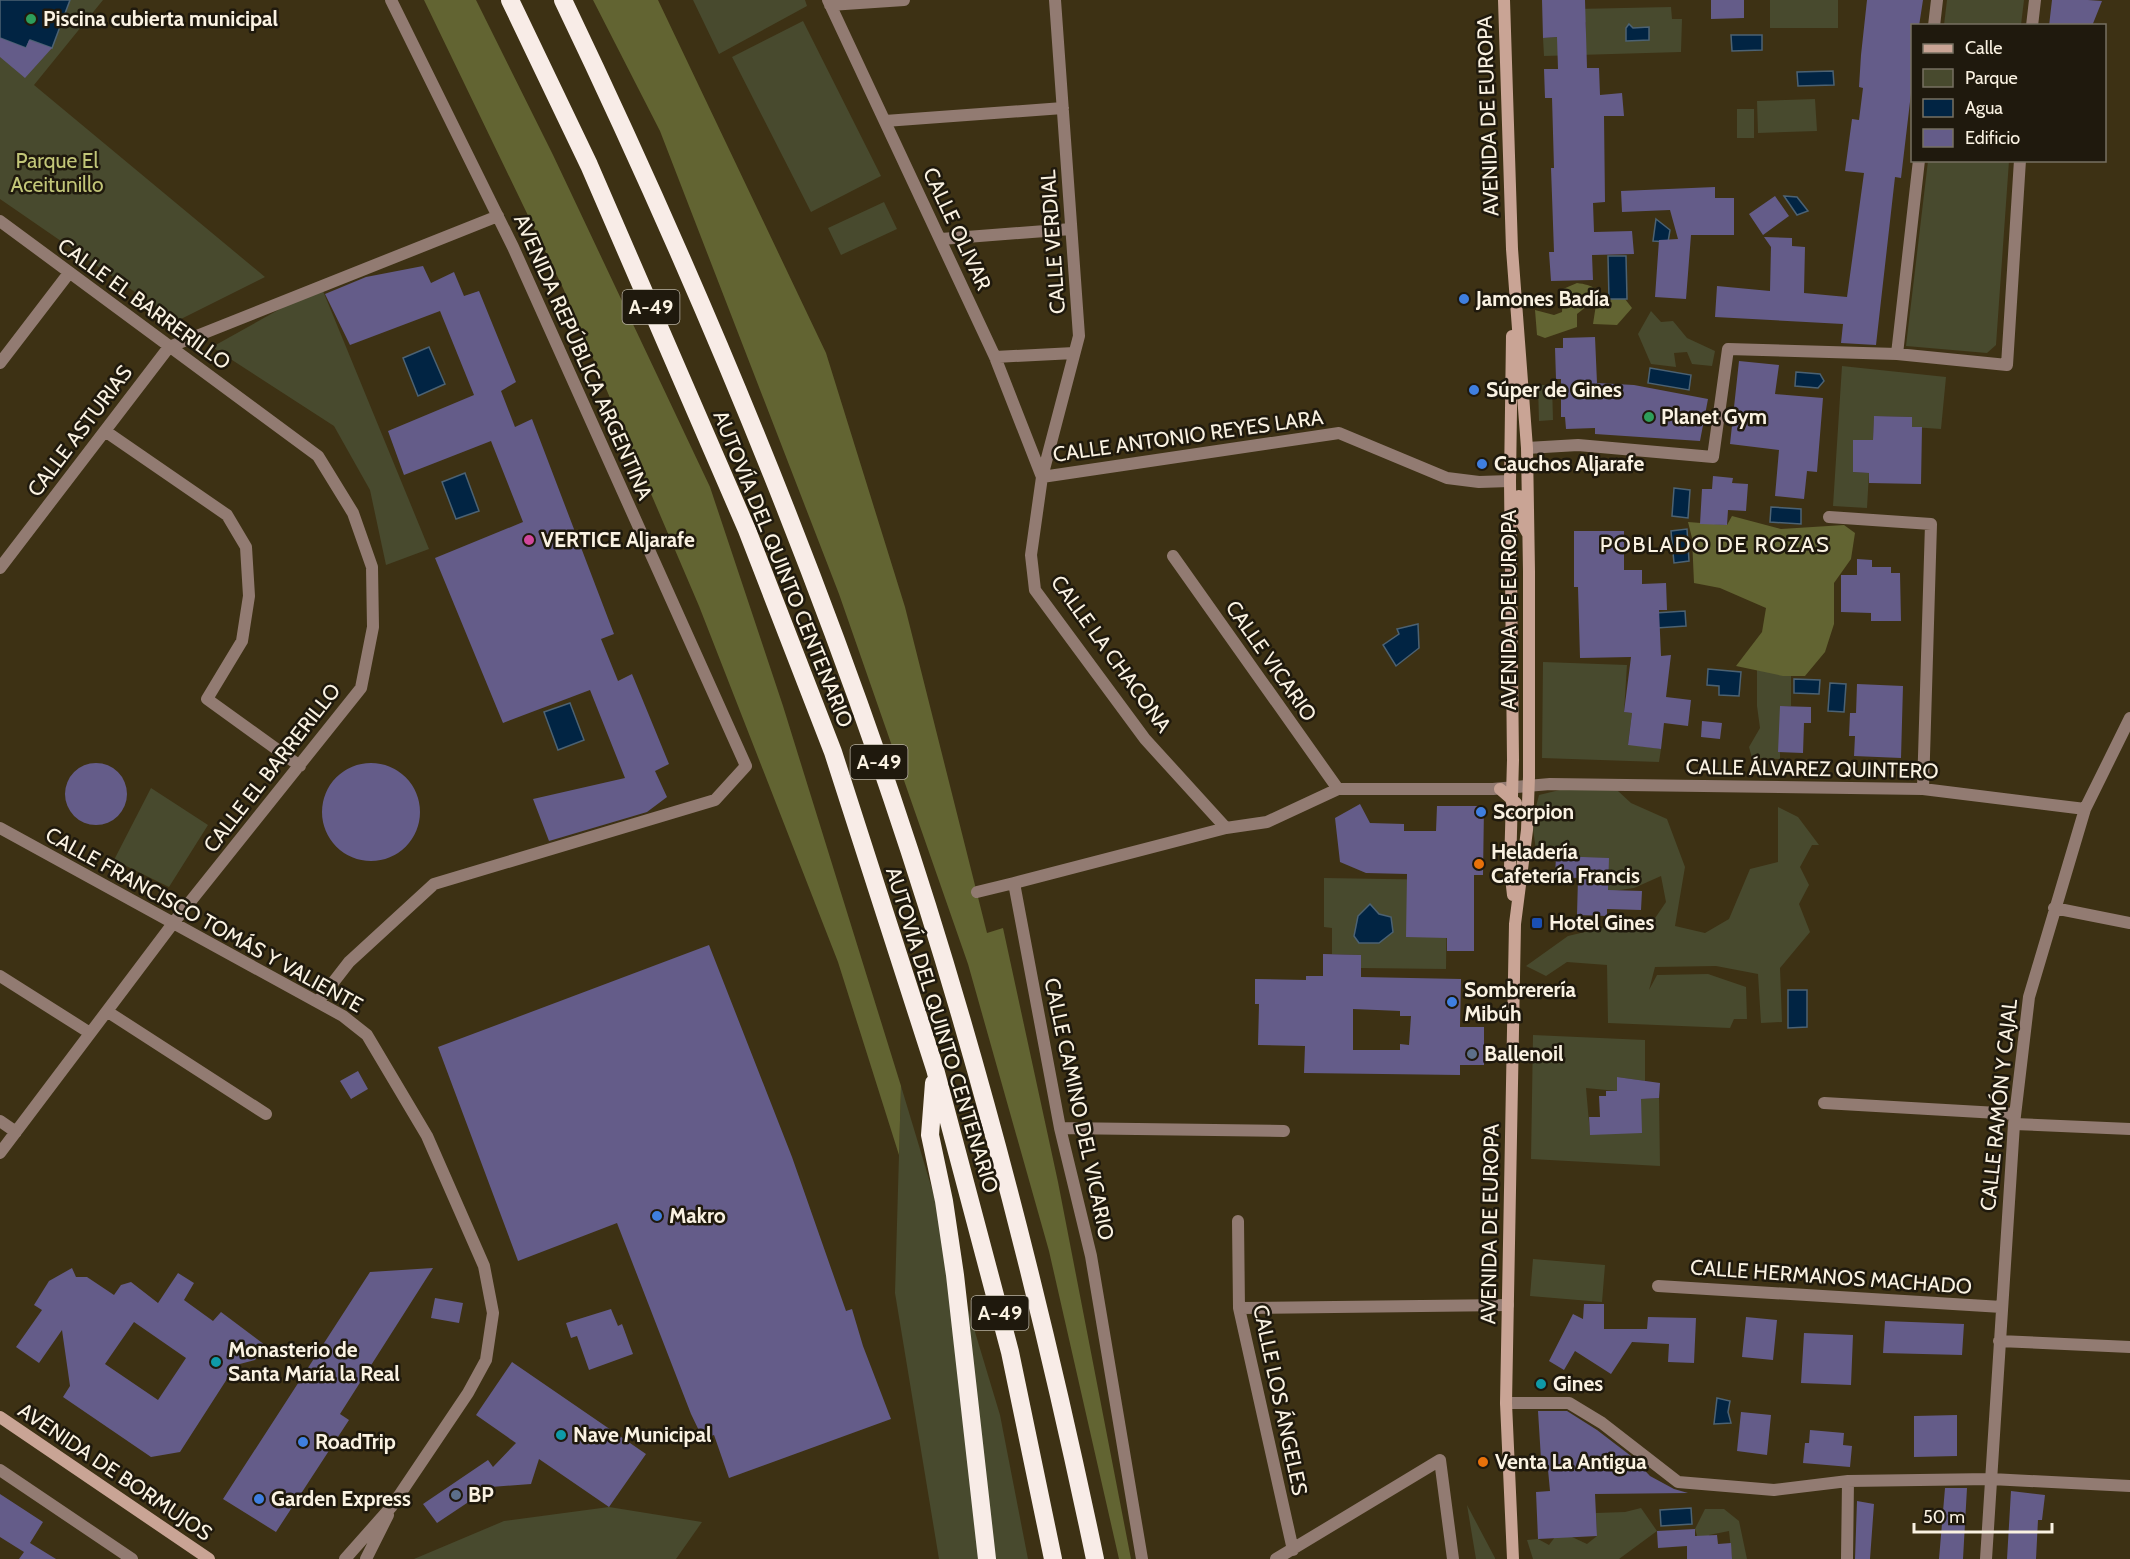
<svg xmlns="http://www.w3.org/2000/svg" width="2130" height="1559" viewBox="0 0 2130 1559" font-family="Cabin,sans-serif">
  <rect width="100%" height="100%" fill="#3d3114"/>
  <path fill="#484a2e" d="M0 0H103L34 85 265 277 177 321 0 199Z
    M693 0H805L807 6 719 54Z
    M1770 0H1838V28H1770Z
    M1947 0H2024L2021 25H1944Z
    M1671 7 1672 19H1682L1681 52 1544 56 1543 38 1557 37 1586 45V23L1576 9Z
    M803 21 881 176 811 212 732 57Z
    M1815 99 1817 131 1758 133 1757 101Z
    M1737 109H1754V138H1737Z
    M1928 161H2009L1996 345 1987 353 1906 346Z
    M884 202 897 229 841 255 828 228Z
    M321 286 429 549 386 565 370 490 334 426 212 347Z
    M1651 311 1661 322 1673 321 1687 338 1715 351 1712 366 1692 364 1687 352 1674 353 1676 367 1651 364 1638 334Z
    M1842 366 1946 377 1941 429 1912 427V417L1874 416 1873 440H1853V472L1869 473 1867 508 1833 506Z
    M1538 385H1552L1553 420 1539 421Z
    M1543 662 1627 665 1624 712 1632 713 1628 744 1661 749 1659 762 1542 758Z
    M1757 670 1791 676V706H1780V759L1752 758 1749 747 1760 728 1757 706Z
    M1605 779 1631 803 1667 819 1685 867 1675 926 1705 933 1729 919 1750 869 1778 862V807L1798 817 1819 845H1812L1800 867 1809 885 1799 904 1810 932 1780 968 1782 1022 1761 1023 1758 974 1716 966 1655 967 1649 990 1657 975 1708 974 1746 987 1747 1019H1734L1730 1028 1608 1023 1607 965 1567 962 1546 976 1526 966 1568 936 1614 925 1647 930 1666 902 1661 876 1634 888 1606 892 1608 858 1537 857 1532 822 1539 795Z
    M151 788 208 825 169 887 114 860Z
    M1324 878 1447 880 1446 969 1361 968V955L1332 954V928L1324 927Z
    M1533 1035 1645 1040V1081L1617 1077V1091L1586 1088 1590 1134 1641 1099 1659 1098 1660 1166 1531 1159Z
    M901 1086 1000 1415 1028 1559H939L895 1293Z
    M1533 1259 1605 1265 1602 1302 1530 1296Z
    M1467 1505 1495 1558V1559H1476Z
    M609 1507 702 1522 676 1559H414L504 1521Z
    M1641 1508 1657 1531 1619 1559H1533L1527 1540 1538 1539 1549 1545 1555 1537H1572L1587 1544 1597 1536 1596 1513 1625 1512Z
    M1705 1509H1724L1739 1521 1747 1559H1732L1729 1531 1709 1535 1710 1546H1700L1695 1529Z"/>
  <path fill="#626432" d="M424 0H476L553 155 710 487 783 706 901 1086 899 1155 838 962 699 606 563 288Z
    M593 0H658L826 353 905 607 987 933 1003 928 1058 1182 1131 1559H1119L1049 1251 968 964 839 594 660 131Z
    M1577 283C1593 285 1600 289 1604 305L1609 296 1625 299 1632 308 1617 325 1593 324 1597 298 1577 314V327L1545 338 1537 335 1535 310 1554 315 1562 312 1563 289Z
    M1732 516 1781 529 1844 525 1855 533 1851 559 1834 583V624L1825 652 1805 676H1783L1736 666 1762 632 1766 608 1720 588 1694 583 1692 538 1688 522 1727 525Z"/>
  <path fill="#012443" stroke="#4c6273" stroke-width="1.5" d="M0 0H70L52 48 30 40 26 48 0 38Z
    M1629 24 1633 28 1649 27V40L1626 41V28Z
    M1731 35H1762V50L1732 51Z
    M1833 71 1834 85 1798 86 1797 72Z
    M1784 196 1797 197 1808 211 1797 215Z
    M1656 219 1670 230 1668 242 1653 241Z
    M1608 256H1626L1627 299H1609Z
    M429 347 445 384 418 396 403 358Z
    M1650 368 1691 375 1689 390 1648 383Z
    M1796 372 1820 374 1824 381 1818 388 1795 386Z
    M465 473 479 511 456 519 442 482Z
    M1674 488 1690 490 1688 518 1672 516Z
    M1771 507 1801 509V524L1770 522Z
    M1687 529 1689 561 1674 563 1671 531Z
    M1685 611 1686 626 1656 628 1655 613Z
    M1418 624 1419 648 1396 666 1383 645 1399 634 1397 629Z
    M1708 669 1741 672 1739 696 1719 695V686L1707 685Z
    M1794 679 1820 680 1819 694 1794 693Z
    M1830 683 1846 684 1844 712 1828 711Z
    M570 703 584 740 558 750 544 712Z
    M1370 904 1379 914 1391 917 1393 932 1379 943H1359L1354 936 1358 916Z
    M1788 990H1807V1027L1788 1028Z
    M1717 1398 1730 1401 1728 1412 1731 1423 1714 1424Z
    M1691 1508 1692 1524 1661 1526 1660 1510Z"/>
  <path fill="#645c89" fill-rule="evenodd" d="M1542 0H1585L1587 68H1599L1600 95 1622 93 1624 116H1604L1605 202 1593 203 1594 232 1632 231 1634 254 1592 255 1593 280 1551 281 1549 252H1554L1551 168H1554L1552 98H1545L1544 69H1558L1557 37 1543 38Z
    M1711 0H1744V18L1711 19Z
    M1867 0H1923L1919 26H1912V85L1901 178 1895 177 1876 345 1841 343 1843 324 1715 317 1717 286 1770 291 1771 247 1764 237 1792 238V246L1805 247 1804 293 1847 297 1864 173 1845 171 1852 119 1859 120 1863 88 1859 87 1861 55Z
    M2052 0H2088L2102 1 2092 26H2049Z
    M0 38 26 48 29 40 52 48 25 78 0 57Z
    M1715 187V198H1734V235H1691L1686 299 1655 297 1659 240 1678 239 1670 210 1622 212 1621 191Z
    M1775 196 1789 216 1763 235 1749 214Z
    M423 266 431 283 454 272 464 296 479 291 516 382 501 391 515 427 532 419 614 634 601 639 618 681 632 674 669 764 655 771 667 797 647 812 549 841 533 799 625 778 590 690 503 723 435 558 523 522 491 441 404 475 388 431 474 395 440 311 350 345 325 294 366 277Z
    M1595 337 1597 383 1634 385 1708 399 1700 441 1595 434V428L1566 429 1565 417H1561V379H1556L1555 348H1563V338Z
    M1739 361 1779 365 1775 394 1823 398 1817 472 1807 471 1804 499 1775 496 1779 450 1730 444Z
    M1874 416 1912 417V427H1922L1921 484 1869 483V473L1853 472V440H1873Z
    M1713 476 1733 478 1732 483 1748 484 1746 511 1728 510 1727 525 1700 524 1702 489H1712Z
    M1574 531H1624V570H1642V584L1666 583 1667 610H1659L1661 656 1671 655 1666 697 1691 700 1688 726 1664 723 1661 749 1628 745 1632 713 1624 712 1631 657 1580 658 1578 587H1574Z
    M1857 559 1872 560V567H1891V573H1900L1901 621H1871V613L1841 612V575H1857Z
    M1857 684 1903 686 1901 758 1854 756 1855 736H1849L1850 713H1856Z
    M1780 706 1811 707V723H1804L1803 753 1778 752Z
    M1702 721 1722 723 1720 739 1701 737Z
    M65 794a31 31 0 1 1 62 0a31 31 0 1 1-62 0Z
    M322 812a49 49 0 1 1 98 0a49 49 0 1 1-98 0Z
    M1360 804 1370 823 1404 824V831H1436L1437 806H1484L1483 875H1474V951H1447V938L1406 937 1407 874 1366 873 1340 862 1335 818Z
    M1556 856 1609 858 1608 890 1642 891 1641 910 1607 909V916L1577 915 1578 878 1555 877Z
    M709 945 792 1157 846 1311 852 1309 863 1346 891 1419 729 1478 714 1435 703 1439 691 1414 617 1223 518 1261 438 1047Z
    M1323 954 1361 955V977L1461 979 1460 1027H1484V1065H1460V1075L1304 1073 1305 1046 1258 1045 1259 1004H1255V979L1306 980V976H1323ZM1353 1009 1400 1011V1016H1411L1409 1045 1400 1044V1050H1353Z
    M358 1071 368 1089 351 1099 340 1081Z
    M1617 1077 1660 1083 1659 1098 1641 1099 1642 1133 1590 1135 1589 1117H1600L1599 1096H1606V1091H1617Z
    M72 1268 76 1277H87L114 1295 121 1285 131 1282 158 1303 178 1273 194 1283 184 1300 213 1321 221 1312 265 1345 255 1360 236 1365 180 1452 151 1457 63 1397 70 1386 62 1330 39 1363 16 1347 42 1310 34 1305 49 1281ZM134 1322 186 1358 158 1400 105 1364Z
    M433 1268 340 1414 349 1420 276 1532 223 1499 370 1272Z
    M435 1298 463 1303 459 1323 431 1318Z
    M1584 1304H1604V1329H1647L1648 1317 1696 1318 1694 1363 1668 1362 1669 1344 1632 1342 1611 1374 1575 1351 1564 1370 1549 1361 1573 1314 1583 1319Z
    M611 1309 618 1326 622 1324 633 1354 589 1370 577 1336 571 1338 566 1323Z
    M1746 1317 1777 1320 1773 1360 1742 1357Z
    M1885 1321 1964 1324 1962 1355 1883 1353Z
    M1804 1333 1853 1335 1851 1385 1801 1383Z
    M512 1362 646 1454 609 1507 539 1459 531 1484 491 1487 437 1523 423 1504 488 1460 493 1467 516 1443 476 1415Z
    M1538 1411H1567L1597 1430 1631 1456 1650 1476 1674 1489 1688 1493 1595 1494 1597 1536 1538 1539 1536 1492 1550 1491 1547 1459H1541Z
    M1741 1412 1771 1415 1767 1455 1737 1451Z
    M1957 1415V1456L1914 1457V1416Z
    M1810 1430 1844 1433 1843 1445 1852 1446 1850 1467 1803 1463 1805 1443H1809Z
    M1945 1488H1967L1963 1559H1939Z
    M2011 1491 2045 1495 2042 1520H2038L2036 1559H2007Z
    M0 1494 43 1522 30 1543 56 1559H19L24 1552 0 1537Z
    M1857 1501 1874 1504 1870 1559H1855Z
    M1695 1529V1536L1717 1535 1718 1544 1731 1543 1732 1559H1687V1546L1658 1548 1657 1531Z"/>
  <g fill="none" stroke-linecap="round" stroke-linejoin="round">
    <path stroke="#927b72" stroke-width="12" d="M828 0 995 357 1042 477
      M1055 0 1079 336 1042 477 1031 555 1035 590 1145 739 1226 828
      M830 5 904 0
      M1934 26 1937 0
      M2032 26 2035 0
      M885 121 1063 108
      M0 221 318 456 353 513 372 567 373 627 361 688 174 922 0 1153
      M941 239 1071 229
      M169 347 498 216
      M1897 354 1919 160
      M995 357 1074 353
      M0 363 69 273
      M105 431 227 515 246 547 249 596 242 641 207 699 300 766
      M1527 448 1578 445 1713 457 1728 349 1897 354 2007 365 2020 160
      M1042 477 1339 433 1447 478 1479 482 1510 481
      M1829 517 1931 524 1923 789
      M1173 556 1338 789
      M0 568 169 347
      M0 828 343 1016 367 1035 427 1136 484 1266 493 1313 486 1360 468 1393 392 1506 345 1559
      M977 892 1014 883
      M2054 908 2130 923
      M0 976 90 1033
      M318 1002 349 962 434 884 715 800 746 766 513 247 391 0
      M108 1012 266 1114
      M1824 1103 2015 1114
      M0 1121 16 1132
      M2014 1124 2130 1129
      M1060 1128 1284 1131
      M1238 1221 1239 1308 1293 1550
      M1658 1286 2002 1307
      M1239 1308 1508 1305
      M1999 1341 2130 1347
      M1506 1403H1569L1602 1423 1678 1482 1774 1490 1848 1481 1991 1479 2130 1486
      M0 1470 132 1559
      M366 1559 388 1515
      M1142 1559 1091 1256 1060 1128 1014 883 1226 828 1267 822 1338 789H1493L1550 784 1923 789 2085 809
      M1276 1559 1440 1460 1453 1559
      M1847 1559 1848 1481
      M1986 1559 2014 1124 2029 997 2085 809 2130 718"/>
    <path stroke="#c9a495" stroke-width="12" d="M1504 0 1512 249 1527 448 1529 571V777L1527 830 1515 924 1506 1403 1513 1559
      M1512 336 1510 481 1513 760 1510 868 1513 895
      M1519 496 1520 520 1528 534
      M1500 789 1516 803
      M0 1417 209 1559"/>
    <path stroke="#f8ece7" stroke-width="18" d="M510 0 589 165 747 530 833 752 935 1069 1010 1352 1053 1559
      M563 0C687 259 799 525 892 798 976 1046 1041 1302 1095 1559
      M934 1083 930 1135 944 1201 955 1275 987 1559"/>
  </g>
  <g fill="#2e9e5b" stroke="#1f190d" stroke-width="2">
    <circle cx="31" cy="19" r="6"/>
    <circle cx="1649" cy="417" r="6"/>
  </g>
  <g fill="#3f7fe0" stroke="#1f190d" stroke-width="2">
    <circle cx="1464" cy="299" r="6"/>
    <circle cx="1474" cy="390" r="6"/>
    <circle cx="1482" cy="464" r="6"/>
    <circle cx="1481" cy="812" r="6"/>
    <circle cx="1452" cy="1002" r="6"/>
    <circle cx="657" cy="1216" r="6"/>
    <circle cx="303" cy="1442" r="6"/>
    <circle cx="259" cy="1499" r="6"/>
  </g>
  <circle fill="#d1479c" stroke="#1f190d" stroke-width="2" cx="529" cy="540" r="6"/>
  <g fill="#e8710a" stroke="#1f190d" stroke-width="2">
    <circle cx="1479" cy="864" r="6"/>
    <circle cx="1483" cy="1462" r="6"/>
  </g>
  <rect fill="#1a4fb4" stroke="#1f190d" stroke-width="2" x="1531" y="917" width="12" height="12" rx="3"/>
  <g fill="#5c6f8a" stroke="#1f190d" stroke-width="2">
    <circle cx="1472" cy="1054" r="6"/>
    <circle cx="456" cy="1495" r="6"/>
  </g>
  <g fill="#0f9aa8" stroke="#1f190d" stroke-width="2">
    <circle cx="216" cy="1362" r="6"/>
    <circle cx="1541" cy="1384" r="6"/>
    <circle cx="561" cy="1435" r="6"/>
  </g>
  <g text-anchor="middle" stroke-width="5" stroke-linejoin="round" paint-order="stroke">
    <g fill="#1f190d" stroke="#b8b1a2" stroke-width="1.5">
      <rect x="622.5" y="290" width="57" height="34" rx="4.5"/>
      <rect x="850.5" y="745" width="57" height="34" rx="4.5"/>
      <rect x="971.5" y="1296" width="57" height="34" rx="4.5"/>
    </g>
    <g font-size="20" font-weight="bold" fill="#faf2e2">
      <text x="651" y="314">A-49</text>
      <text x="879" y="769">A-49</text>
      <text x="1000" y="1320">A-49</text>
    </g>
    <g font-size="21" font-weight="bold" fill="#faf2e2" stroke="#1f190d" text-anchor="start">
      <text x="43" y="26">Piscina cubierta municipal</text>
      <text x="1476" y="306">Jamones Badía</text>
      <text x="1486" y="397">Súper de Gines</text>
      <text x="1661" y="424">Planet Gym</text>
      <text x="1494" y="471">Cauchos Aljarafe</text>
      <text x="541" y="547">VERTICE Aljarafe</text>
      <text x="1493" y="819">Scorpion</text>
      <text x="1491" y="859">Heladería<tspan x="1491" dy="24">Cafetería Francis</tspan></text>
      <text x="1549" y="930">Hotel Gines</text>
      <text x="1464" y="997">Sombrerería<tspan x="1464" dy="24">Mibúh</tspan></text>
      <text x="1484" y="1061">Ballenoil</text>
      <text x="669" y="1223">Makro</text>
      <text x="228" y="1357">Monasterio de<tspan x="228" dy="24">Santa María la Real</tspan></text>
      <text x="1553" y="1391">Gines</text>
      <text x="573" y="1442">Nave Municipal</text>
      <text x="315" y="1449">RoadTrip</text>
      <text x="1495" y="1469">Venta La Antigua</text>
      <text x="468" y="1502">BP</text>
      <text x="271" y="1506">Garden Express</text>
    </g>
    <g font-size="21" fill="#faf2e2" stroke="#1f190d">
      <text transform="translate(1488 116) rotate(-92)" y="7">AVENIDA DE EUROPA</text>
      <text transform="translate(957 229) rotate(65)" y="7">CALLE OLIVAR</text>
      <text transform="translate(1053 242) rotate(-94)" y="7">CALLE VERDIAL</text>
      <text transform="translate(144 304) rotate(36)" y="7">CALLE EL BARRERILLO</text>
      <text transform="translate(583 357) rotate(66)" y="7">AVENIDA REPÚBLICA ARGENTINA</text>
      <text transform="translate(80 431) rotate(-53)" y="7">CALLE ASTURIAS</text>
      <text transform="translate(1188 436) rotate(-8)" y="7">CALLE ANTONIO REYES LARA</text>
      <text transform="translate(783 569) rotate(68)" y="7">AUTOVÍA DEL QUINTO CENTENARIO</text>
      <text transform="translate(1509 610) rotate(-90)" y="7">AVENIDA DE EUROPA</text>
      <text transform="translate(1111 654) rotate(54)" y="7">CALLE LA CHACONA</text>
      <text transform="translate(1271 661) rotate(55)" y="7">CALLE VICARIO</text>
      <text transform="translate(272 768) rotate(-52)" y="7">CALLE EL BARRERILLO</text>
      <text transform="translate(1812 769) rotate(1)" y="7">CALLE ÁLVAREZ QUINTERO</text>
      <text transform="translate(204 920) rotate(29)" y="7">CALLE FRANCISCO TOMÁS Y VALIENTE</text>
      <text transform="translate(942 1030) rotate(73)" y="7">AUTOVÍA DEL QUINTO CENTENARIO</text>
      <text transform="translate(1999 1105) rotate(-84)" y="7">CALLE RAMÓN Y CAJAL</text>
      <text transform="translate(1079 1109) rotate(78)" y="7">CALLE CAMINO DEL VICARIO</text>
      <text transform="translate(1490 1224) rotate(-89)" y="7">AVENIDA DE EUROPA</text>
      <text transform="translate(1831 1277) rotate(4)" y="7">CALLE HERMANOS MACHADO</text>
      <text transform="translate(1280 1400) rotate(78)" y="7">CALLE LOS ÁNGELES</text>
      <text transform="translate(115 1472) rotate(34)" y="7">AVENIDA DE BORMUJOS</text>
    </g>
    <g font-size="21" fill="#c2c678" stroke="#1f190d">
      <text x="57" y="168">Parque El<tspan x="57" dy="24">Aceitunillo</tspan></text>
    </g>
    <g font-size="22" letter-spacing="1.5" fill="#faf2e2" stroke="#1f190d">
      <text x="1715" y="552">POBLADO DE ROZAS</text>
    </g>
  </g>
  <rect x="1911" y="24" width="195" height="138" fill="#1f190d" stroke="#777062" stroke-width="1.5"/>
  <rect x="1923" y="44" width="30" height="9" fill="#c9a495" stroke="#777062" stroke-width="1.5"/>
  <text x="1965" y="54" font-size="18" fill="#faf2e2">Calle</text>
  <rect x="1923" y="69" width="30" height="18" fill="#484a2e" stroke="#777062" stroke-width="1.5"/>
  <text x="1965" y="84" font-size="18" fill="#faf2e2">Parque</text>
  <rect x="1923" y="99" width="30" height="18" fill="#012443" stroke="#777062" stroke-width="1.5"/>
  <text x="1965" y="114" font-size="18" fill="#faf2e2">Agua</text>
  <rect x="1923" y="129" width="30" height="18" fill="#645c89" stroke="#777062" stroke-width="1.5"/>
  <text x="1965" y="144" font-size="18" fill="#faf2e2">Edificio</text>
  <path d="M1914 1523v9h138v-9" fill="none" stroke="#faf2e2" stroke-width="3"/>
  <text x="1923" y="1523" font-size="18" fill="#faf2e2" stroke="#1f190d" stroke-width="4.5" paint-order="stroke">50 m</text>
</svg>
